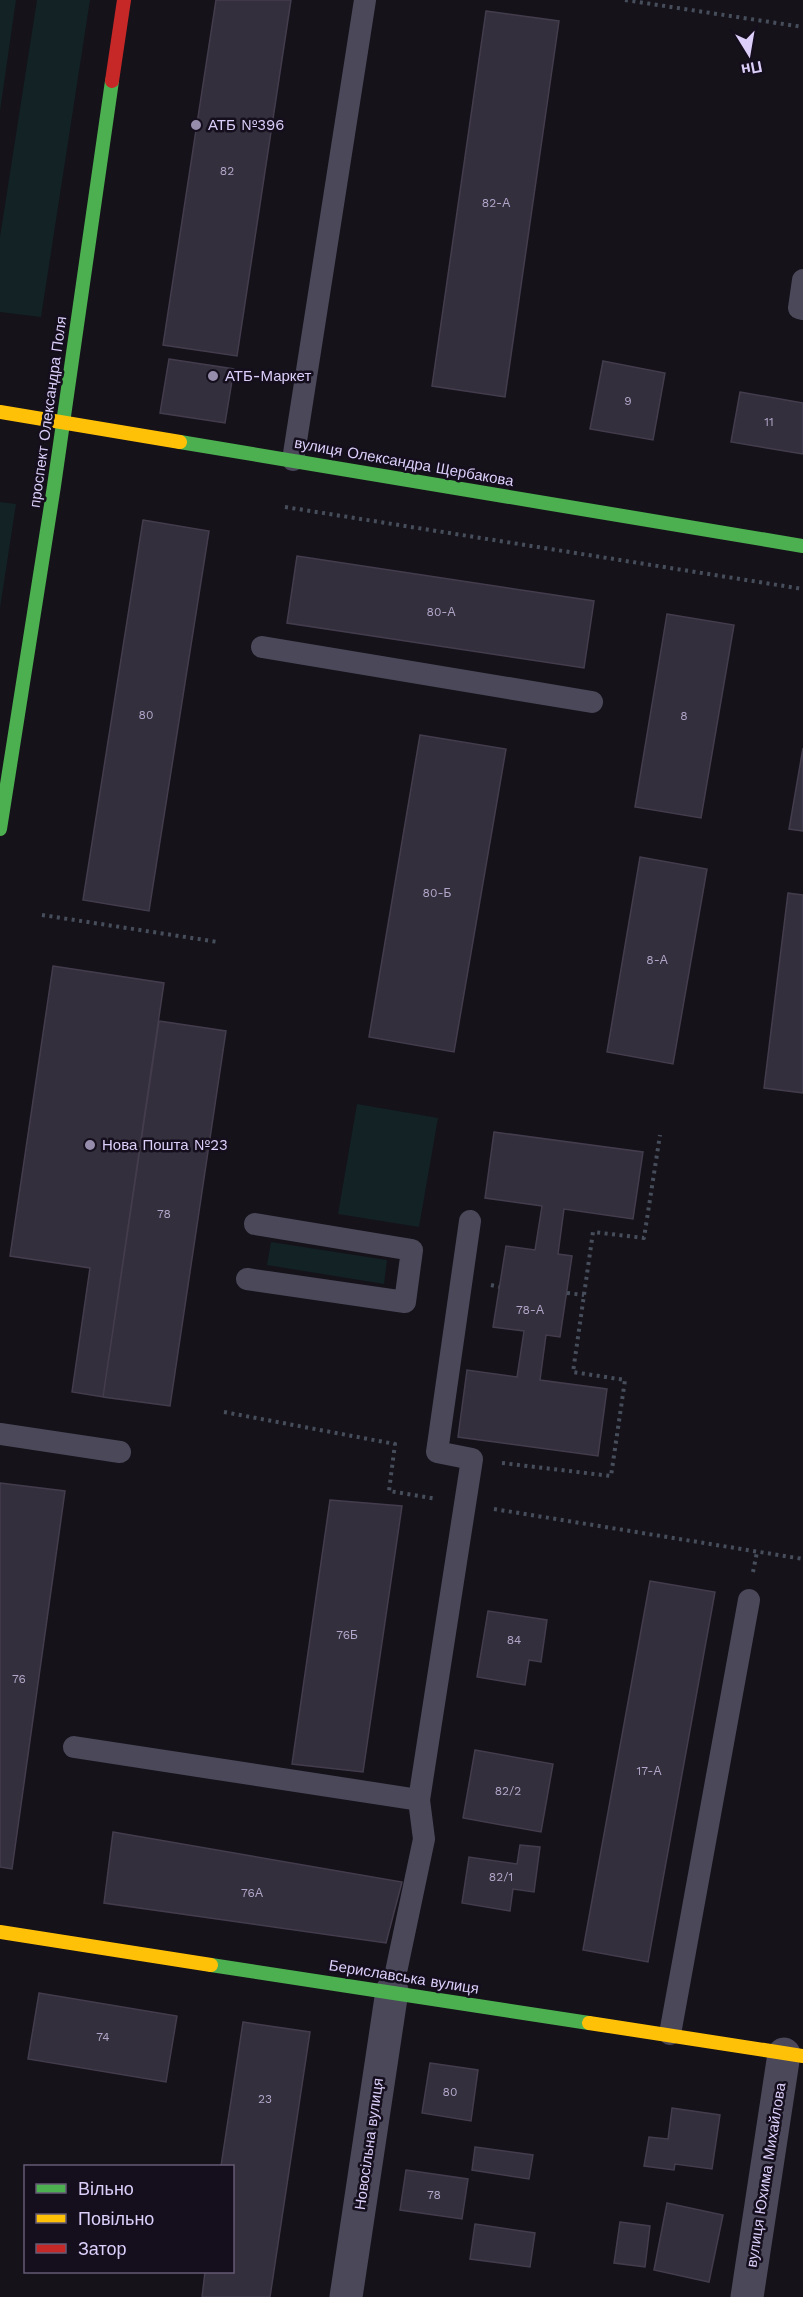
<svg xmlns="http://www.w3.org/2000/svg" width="803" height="2297" viewBox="0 0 803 2297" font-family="'Work Sans',sans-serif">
  <rect width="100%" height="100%" fill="#15121a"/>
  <path fill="#122225" d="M0 0H16L0 111Z
    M37 0H90L41 317 0 312V237Z
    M0 502 16 504 0 608Z
    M357 1104 438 1118 419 1227 338 1214Z
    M271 1242 387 1260 384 1284 267 1265Z"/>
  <path fill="#342f3c" stroke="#433c4d" stroke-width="1.5" d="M216 0H291L237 356 163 345Z
    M486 11 559 21 505 397 432 386Z
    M169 359 234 369 225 423 160 413Z
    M603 361 665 373 653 440 590 429Z
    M740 392 803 403V454L731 442Z
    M143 520 209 531 149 911 83 900Z
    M297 556 594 601 584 668 287 623Z
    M667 614 734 625 701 818 635 807Z
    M420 735 506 749 454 1052 369 1037Z
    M803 748V831L789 829Z
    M640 857 707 869 673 1064 607 1052Z
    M788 893 803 895V1093L764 1088Z
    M53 966 164 983 103 1397 72 1392 90 1268 10 1256Z
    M159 1021 226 1031 170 1406 103 1397Z
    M494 1132 643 1152 633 1219 564 1209 558 1254 572 1256 560 1337 546 1335 540 1380 607 1389 598 1456 458 1437 467 1370 517 1377 524 1331 493 1327 506 1246 535 1250 542 1206 485 1198Z
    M0 1483 65 1491 12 1869 0 1867Z
    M330 1500 402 1506 363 1772 292 1764Z
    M650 1581 715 1592 648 1962 583 1950Z
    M488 1611 547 1620 541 1662 529 1660 525 1685 477 1677Z
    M475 1750 553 1764 541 1832 463 1818Z
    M113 1832 402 1882 386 1943 104 1903Z
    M520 1845 540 1847 534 1892 513 1889 510 1911 462 1903 469 1857 517 1864Z
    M39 1993 177 2016 166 2082 28 2059Z
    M243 2022 310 2032 270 2297H202L205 2272H232V2166H221Z
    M430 2063 478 2070 471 2121 422 2113Z
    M672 2108 720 2115 712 2169 675 2164 674 2170 644 2166 649 2137 668 2139Z
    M475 2147 533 2155 529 2179 472 2170Z
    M406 2170 468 2179 462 2219 400 2210Z
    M667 2203 723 2215 709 2282 654 2270Z
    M620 2222 650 2226 645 2267 614 2263Z
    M475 2224 535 2233 530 2267 470 2259Z"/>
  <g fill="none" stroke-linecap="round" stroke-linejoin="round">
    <path stroke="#474e5b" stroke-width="4" stroke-dasharray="3 4.5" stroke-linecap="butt" d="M625 0 803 27
      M285 507 803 589
      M42 915 218 942
      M491 1285 499 1287
      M567 1293 584 1295
      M224 1412 395 1444 389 1491 437 1499
      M502 1463 611 1476 625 1380 573 1372 593 1232 644 1238 660 1135
      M494 1509 803 1559
      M753 1572 757 1552"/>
    <path stroke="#4b485a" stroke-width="22" d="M803 280 799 308 803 309
      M293 460 365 0
      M262 647 592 702
      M247 1279 405 1302 412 1250 255 1224
      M0 1434 120 1452
      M74 1747 419 1800
      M392 1991 424 1839 419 1800 472 1459 437 1452 470 1221
      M670 2034 749 1600"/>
    <path stroke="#4b485a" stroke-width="33" d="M346 2297 392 1991
      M747 2297 784 2054"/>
    <path stroke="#4caf50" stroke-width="14" d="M180 442 803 546
      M0 829 54 486 112 81
      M211 1965 589 2023"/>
    <path stroke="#ffc107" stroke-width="14" d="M0 412 180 442
      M0 1932 211 1965
      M589 2023 803 2056"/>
    <path stroke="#c62828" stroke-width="14" d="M112 81 124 0"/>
  </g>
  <g fill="#968dac" stroke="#140e1d" stroke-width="2">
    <circle cx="196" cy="125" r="6"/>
    <circle cx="213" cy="376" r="6"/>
    <circle cx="90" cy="1145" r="6"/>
  </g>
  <g text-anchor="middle" stroke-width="5" stroke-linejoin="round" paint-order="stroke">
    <g font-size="12" fill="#b2a7ca">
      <text x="227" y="175">82</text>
      <text x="496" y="207">82-А</text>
      <text x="628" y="405">9</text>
      <text x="769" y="426">11</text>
      <text x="441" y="616">80-А</text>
      <text x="146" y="719">80</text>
      <text x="684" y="720">8</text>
      <text x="437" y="897">80-Б</text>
      <text x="657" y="964">8-А</text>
      <text x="164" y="1218">78</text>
      <text x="530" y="1314">78-А</text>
      <text x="347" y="1639">76Б</text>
      <text x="514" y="1644">84</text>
      <text x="19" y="1683">76</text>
      <text x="649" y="1775">17-А</text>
      <text x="508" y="1795">82/2</text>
      <text x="501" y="1881">82/1</text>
      <text x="252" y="1897">76А</text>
      <text x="103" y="2041">74</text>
      <text x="450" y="2096">80</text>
      <text x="265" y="2103">23</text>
      <text x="434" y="2199">78</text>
    </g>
    <g font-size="15" fill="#dccffa" stroke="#140e1d" text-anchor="start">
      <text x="208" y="130">АТБ №396</text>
      <text x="225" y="381">АТБ-Маркет</text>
      <text x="102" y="1150">Нова Пошта №23</text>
    </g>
    <g font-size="15" fill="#dccffa" stroke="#140e1d">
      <text transform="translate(48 412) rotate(-82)" y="5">проспект Олександра Поля</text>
      <text transform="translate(404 462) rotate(10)" y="5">вулиця Олександра Щербакова</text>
      <text transform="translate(404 1977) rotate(9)" y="5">Бериславська вулиця</text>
      <text transform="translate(369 2144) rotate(-82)" y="5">Новосільна вулиця</text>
      <text transform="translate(766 2175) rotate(-81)" y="5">вулиця Юхима Михайлова</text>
    </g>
  </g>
  <rect x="24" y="2165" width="210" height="108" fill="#140e1d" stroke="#645b75" stroke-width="1.5"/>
  <rect x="36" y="2184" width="30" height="9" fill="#4caf50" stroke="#645b75" stroke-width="1.5"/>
  <text x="78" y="2195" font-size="18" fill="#dccffa">Вільно</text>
  <rect x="36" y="2214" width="30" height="9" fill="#ffc107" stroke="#645b75" stroke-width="1.5"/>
  <text x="78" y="2225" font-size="18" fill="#dccffa">Повільно</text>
  <rect x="36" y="2244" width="30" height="9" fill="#c62828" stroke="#645b75" stroke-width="1.5"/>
  <text x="78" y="2255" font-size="18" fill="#dccffa">Затор</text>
  <g transform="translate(749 54) rotate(169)" stroke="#140e1d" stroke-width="4.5" paint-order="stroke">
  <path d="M0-4.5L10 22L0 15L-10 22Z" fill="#dccffa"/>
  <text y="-9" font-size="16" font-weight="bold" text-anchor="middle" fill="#dccffa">Пн</text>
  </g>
</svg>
